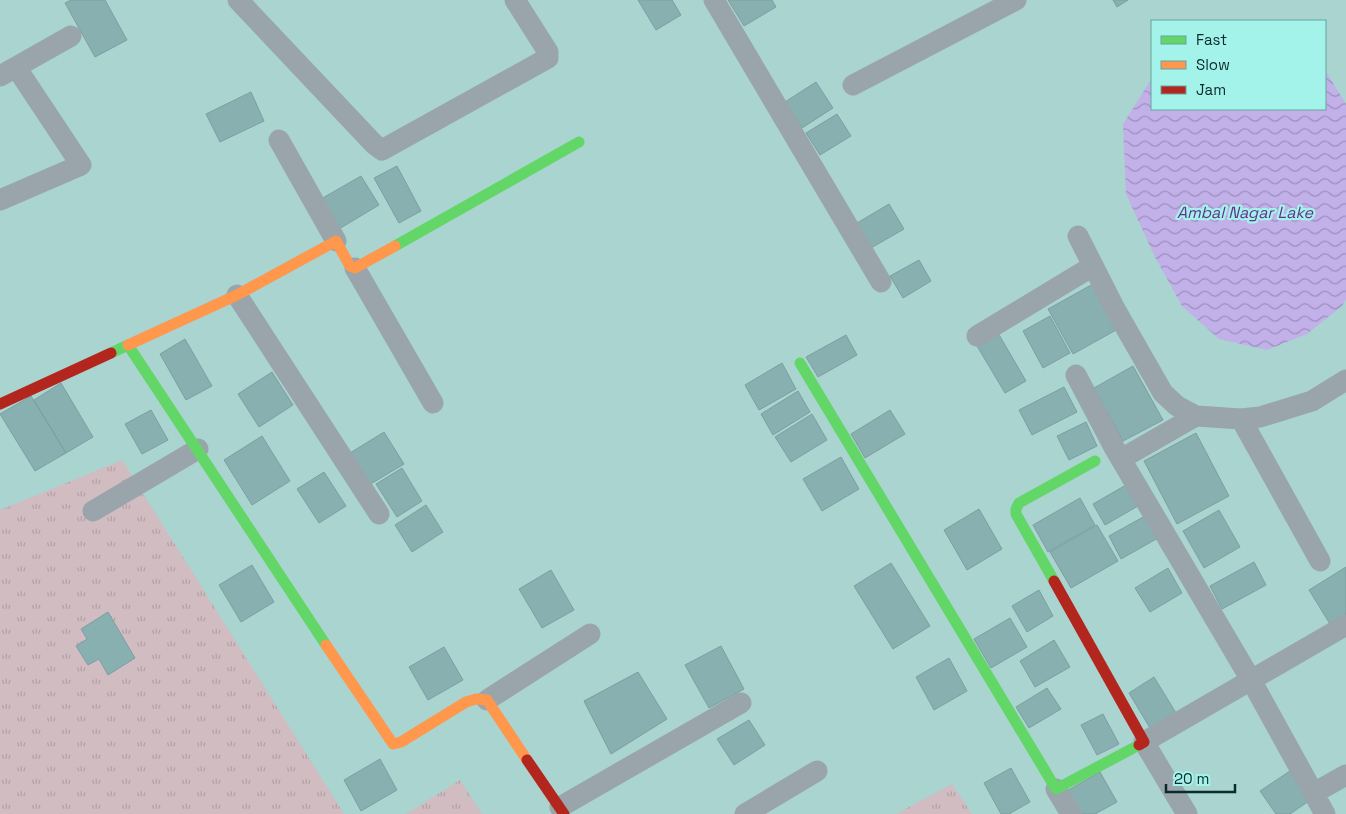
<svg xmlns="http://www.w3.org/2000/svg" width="1346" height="814" viewBox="0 0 1346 814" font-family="'Space Grotesk',sans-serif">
  <defs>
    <pattern id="grass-tufts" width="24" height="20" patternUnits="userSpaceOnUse" patternTransform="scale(1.25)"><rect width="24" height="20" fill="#d0bcc1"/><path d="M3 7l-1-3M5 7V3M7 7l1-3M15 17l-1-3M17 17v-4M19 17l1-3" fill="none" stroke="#b1a2a6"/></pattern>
    <pattern id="water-waves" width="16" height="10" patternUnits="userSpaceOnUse" patternTransform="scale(1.25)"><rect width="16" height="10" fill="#c2b0e9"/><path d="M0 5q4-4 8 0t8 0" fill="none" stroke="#9c8fbd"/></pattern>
  </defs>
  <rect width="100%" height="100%" fill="#a9d4d0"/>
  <path fill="url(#grass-tufts)" d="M122 460 344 814H0V510Z
    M460 780 482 814H406Z
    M952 784 972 814H896Z"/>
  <path fill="url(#water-waves)" d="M1325 70 1346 104V299L1342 306 1307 334 1267 350 1219 339 1182 306 1155 257 1126 194 1123 124 1149 83 1152 80V109H1325Z"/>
  <path fill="#88b0b1" stroke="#7c9f9f" d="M71 0H105L127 40 95 57 65 3Z
    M638 0H672L681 15 656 30Z
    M728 0H772L776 7 744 26Z
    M1113 0H1128L1117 7Z
    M816 82 833 108 802 128 785 102Z
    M251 92 264 121 220 142 206 114Z
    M837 114 851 136 820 155 806 133Z
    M397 166 421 211 399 223 374 178Z
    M361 176 379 205 339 229 321 199Z
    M889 204 904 229 871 248 857 223Z
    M919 260 931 281 903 298 890 276Z
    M1093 284 1118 329 1073 354 1048 309Z
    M1050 316 1070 353 1043 368 1023 331Z
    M998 333 1026 381 1005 393 977 346Z
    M846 335 857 355 818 377 806 357Z
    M185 339 212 386 186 400 160 354Z
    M782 363 796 389 759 410 745 385Z
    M1133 366 1163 420 1123 441 1094 388Z
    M272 372 293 405 259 427 238 394Z
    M61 383 93 437 66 453 34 400Z
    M1064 387 1077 412 1032 435 1019 410Z
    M798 391 810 412 773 435 761 414Z
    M31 396 66 453 35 471 0 414Z
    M151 410 168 440 142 454 125 424Z
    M890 410 905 434 865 458 851 434Z
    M812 414 827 440 791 462 775 437Z
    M1086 422 1097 446 1069 460 1057 436Z
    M384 432 404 464 369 485 350 453Z
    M1196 433 1229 496 1177 524 1144 461Z
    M262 436 290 481 252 505 224 460Z
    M841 457 859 489 822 511 803 479Z
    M402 468 422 501 397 517 376 484Z
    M324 472 346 506 319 523 297 489Z
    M1126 485 1138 506 1105 525 1093 504Z
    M1080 498 1095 525 1048 552 1033 525Z
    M426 505 443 532 412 552 395 525Z
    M979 509 1002 549 967 570 944 530Z
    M1219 510 1240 547 1204 568 1183 531Z
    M1145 516 1158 538 1121 559 1109 536Z
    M1097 525 1118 561 1071 588 1050 552Z
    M1254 562 1266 585 1222 609 1210 586Z
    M891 563 930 626 893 649 854 586Z
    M252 565 274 602 241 622 219 585Z
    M1346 567V614L1330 624 1309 590Z
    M1168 568 1182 593 1150 612 1135 588Z
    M551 570 574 610 542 628 519 589Z
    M1039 590 1053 616 1027 632 1012 606Z
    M108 612 135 658 108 675 99 659 88 665 76 646 87 639 81 629Z
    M1010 618 1027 647 991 668 974 639Z
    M1054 640 1070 667 1035 687 1020 661Z
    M721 646 744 689 709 708 685 665Z
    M444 647 463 680 428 700 409 667Z
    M949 658 967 691 934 710 916 677Z
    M638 672 667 719 611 754 584 701Z
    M1154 677 1176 713 1150 728 1129 693Z
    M1047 688 1061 709 1029 728 1016 707Z
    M1103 714 1119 744 1097 755 1081 725Z
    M749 720 765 745 734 765 717 739Z
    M380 759 397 790 361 811 344 780Z
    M1011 768 1030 802 1009 814H1001L984 783Z
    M1290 771 1309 801 1290 814H1276L1260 791Z
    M1100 772 1117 802 1095 814H1077L1065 792Z"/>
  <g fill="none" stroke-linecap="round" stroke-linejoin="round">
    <path stroke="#99a5ab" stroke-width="21" d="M238 0 374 144 382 150 548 58V52L515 0
      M714 0 881 282
      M0 76 71 36
      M853 85 1016 0
      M279 140 336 241
      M0 200 81 165 16 67
      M1078 236 1115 309 1163 393 1177 406 1196 416 1241 419 1260 417 1312 401 1346 380
      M355 268 433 403
      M237 295 379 514
      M977 336 1093 266
      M1076 375 1115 449 1251 680 1325 814
      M1241 419 1320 561
      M1121 459 1196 416
      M93 511 198 449
      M487 700 590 634
      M1056 789 1071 814
      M1314 793 1346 775
      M560 807 741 703
      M745 814 817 771
      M1187 814 1144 742 1346 625"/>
    <path stroke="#63d668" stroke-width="11" d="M395 246 579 142
      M111 353 128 345 326 645
      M800 363 1056 789 1139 745
      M1054 581 1016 514V509L1019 503 1095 461"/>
    <path stroke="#ff974d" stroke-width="11" d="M128 345 237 295 336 241 350 266 355 268 395 246
      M326 645 393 744 401 742 466 702 476 699 487 700 527 760"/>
    <path stroke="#b3261e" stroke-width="11" d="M0 404 111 353
      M1054 581 1144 742 1139 745
      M527 760 564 814"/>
  </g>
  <g text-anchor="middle" stroke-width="4.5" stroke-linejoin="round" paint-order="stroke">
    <g font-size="16" font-style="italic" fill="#66308f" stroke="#a4f3eb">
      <text x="1245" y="218">Ambal Nagar Lake</text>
    </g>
  </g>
  <rect x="1151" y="20" width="175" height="90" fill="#a4f3eb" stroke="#66a39e"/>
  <rect x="1161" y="36" width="25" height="8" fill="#63d668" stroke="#66a39e"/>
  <text x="1196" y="45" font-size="15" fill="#0a2c2a">Fast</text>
  <rect x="1161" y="61" width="25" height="8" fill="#ff974d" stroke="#66a39e"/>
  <text x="1196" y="70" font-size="15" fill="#0a2c2a">Slow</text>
  <rect x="1161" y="86" width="25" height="8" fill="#b3261e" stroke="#66a39e"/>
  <text x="1196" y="95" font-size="15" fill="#0a2c2a">Jam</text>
  <path d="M1166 784v8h69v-8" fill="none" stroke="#0a2c2a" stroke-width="2.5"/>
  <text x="1174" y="784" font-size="15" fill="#0a2c2a" stroke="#a4f3eb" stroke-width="4" paint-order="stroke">20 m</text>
</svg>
